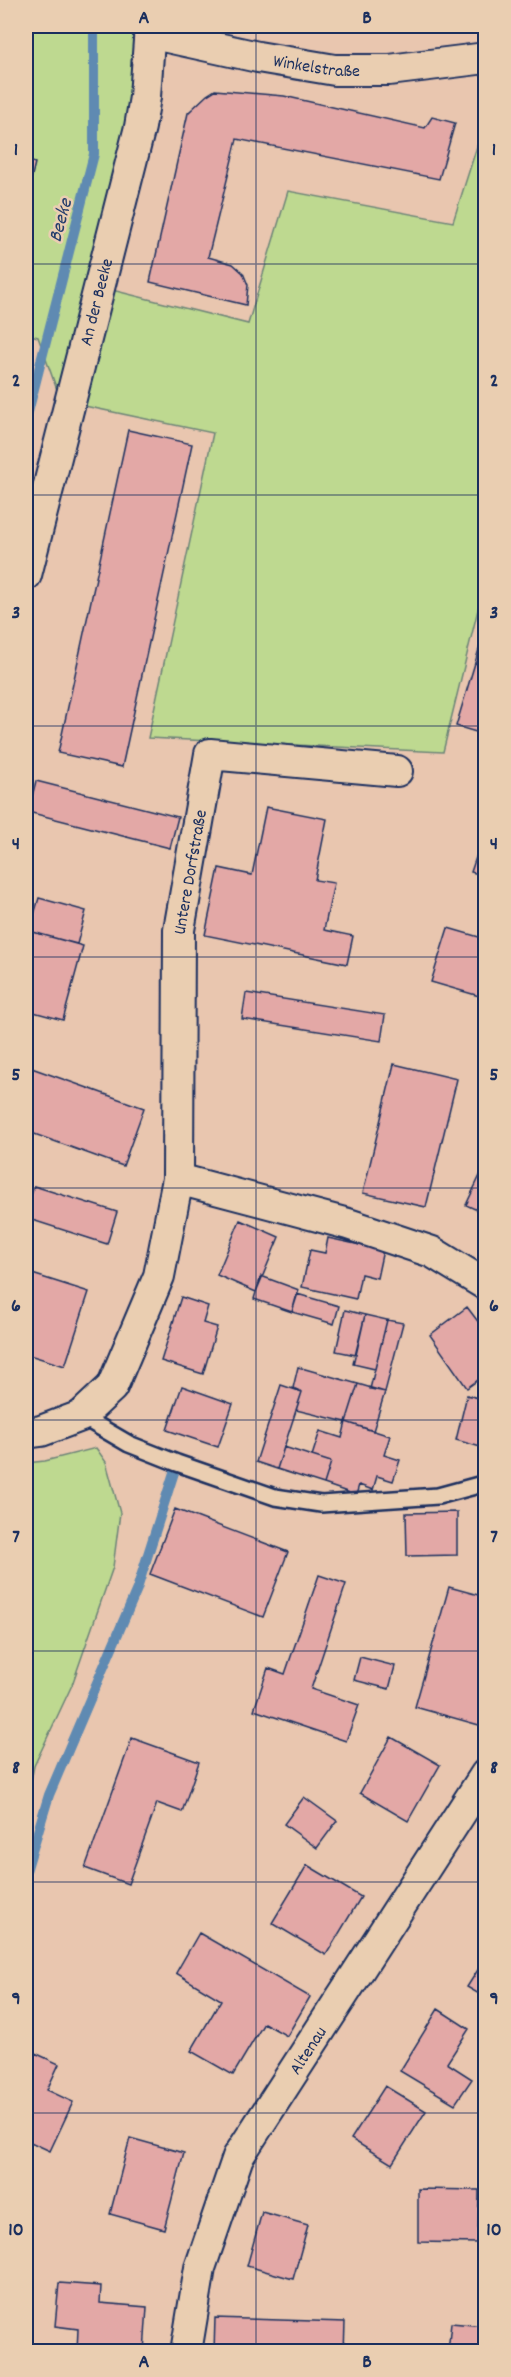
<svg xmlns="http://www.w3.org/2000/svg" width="511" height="2377" viewBox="0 0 511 2377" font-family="Dekko,sans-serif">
  <rect width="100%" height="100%" fill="#e9c6af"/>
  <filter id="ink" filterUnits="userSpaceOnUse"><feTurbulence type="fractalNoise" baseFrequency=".0167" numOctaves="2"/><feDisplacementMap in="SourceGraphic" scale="12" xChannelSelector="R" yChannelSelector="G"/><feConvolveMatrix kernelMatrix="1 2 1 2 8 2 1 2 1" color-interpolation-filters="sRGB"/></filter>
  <g filter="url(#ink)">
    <path fill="#bed990" stroke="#6c8477" stroke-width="1.5" d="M26 26H139L133 112 92 285 248 324 288 191 453 222 485 121V581L443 752 148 738 213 433 61 401 38 337 26 334Z
      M96 1448 106 1462 120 1513 113 1567 72 1685 34 1766 26 1805V1463L45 1461Z"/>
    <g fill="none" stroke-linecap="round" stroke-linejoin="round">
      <path stroke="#5e8ab2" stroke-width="10" d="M26 420 94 154V29L91 26
        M26 1871 49 1795 137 1589 177 1463"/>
    </g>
    <path fill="#e3a8a6" stroke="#1b2f5e" stroke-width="1.5" d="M215 90 284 96 425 128 432 117 455 123 439 179 237 139 208 257 233 264 243 273 248 285 246 305 150 282 188 113 207 95Z
      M26 160 35 163 26 200Z
      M128 430 192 444 122 767 58 753Z
      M486 625V666L475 663Z
      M475 663 486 666V735L456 726Z
      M36 781 178 817 170 848 28 812Z
      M266 807 327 819 315 880 334 883 324 930 353 936 347 964 205 935 219 868 252 875Z
      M486 828V876L471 872Z
      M39 898 86 911 77 944 29 931Z
      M448 928 486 939V998L431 982Z
      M26 930 83 946 63 1020 26 1010Z
      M246 993 385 1015 381 1041 242 1019Z
      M394 1064 457 1079 426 1207 363 1193Z
      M26 1066 144 1108 123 1166 26 1131Z
      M486 1163V1214L466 1205Z
      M34 1186 117 1212 107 1244 26 1218V1211Z
      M240 1220 279 1237 256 1292 217 1275Z
      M328 1238 383 1250 377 1278 361 1274 356 1299 302 1287 310 1250 325 1253Z
      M26 1272 89 1292 65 1366 26 1354Z
      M261 1276 299 1290 292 1312 254 1299Z
      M297 1294 339 1306 334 1324 292 1312Z
      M181 1297 208 1306 203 1323 217 1327 203 1374 161 1361Z
      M467 1307 486 1332V1374L467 1388 430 1335Z
      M345 1310 365 1315 356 1355 336 1351Z
      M365 1315 387 1320 375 1369 353 1364Z
      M387 1320 403 1323 385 1392 370 1389Z
      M298 1367 358 1384 346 1422 296 1410 302 1392 293 1388Z
      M358 1384 385 1392 373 1431 346 1422Z
      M281 1385 302 1392 277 1469 256 1462Z
      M182 1386 233 1404 218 1447 167 1430Z
      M467 1395 486 1400 484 1448 456 1440Z
      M346 1422 390 1436 384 1455 400 1460 393 1481 377 1476 373 1490 359 1485 356 1495 324 1484 331 1462 312 1456 320 1431 342 1438Z
      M284 1447 331 1462 324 1484 277 1469Z
      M175 1509 288 1552 263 1617 150 1574Z
      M457 1512V1555L407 1556 406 1513Z
      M319 1575 346 1584 311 1689 359 1705 346 1741 254 1710 268 1668 285 1674Z
      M449 1587 486 1597V1727L415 1707Z
      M360 1657 395 1666 389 1689 354 1680Z
      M391 1737 440 1765 408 1821 360 1793Z
      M132 1738 199 1762 182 1812 157 1803 128 1884 85 1868Z
      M304 1797 337 1821 317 1848 284 1824Z
      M307 1865 361 1897 326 1955 272 1923Z
      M199 1933 310 1997 287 2036 264 2023 233 2075 191 2051 221 2000 176 1973Z
      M486 1957V1998L467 1987Z
      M438 2009 469 2029 447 2063 472 2079 455 2104 400 2071Z
      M35 2053 59 2064 47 2090 73 2102 50 2151 26 2140V2072Z
      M385 2086 426 2111 392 2164 351 2139Z
      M130 2138 184 2153 164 2229 110 2214Z
      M418 2189 479 2190 478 2243 418 2242Z
      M262 2212 308 2225 293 2279 247 2266Z
      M59 2283 101 2286 100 2303 147 2307 144 2352H77L78 2329 55 2326Z
      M215 2318 345 2322 344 2352H214Z
      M451 2323 484 2326 481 2352H448Z"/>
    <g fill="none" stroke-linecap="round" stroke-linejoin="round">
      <g stroke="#1b2f5e" stroke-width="20">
        <path id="lane" d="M81 1416 129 1444 177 1463 275 1497 321 1504 438 1496 486 1483"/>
      </g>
      <g stroke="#1b2f5e" stroke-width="34">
        <g id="street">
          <path id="s1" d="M149 33 258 57 335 70H389L486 58"/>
          <path id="s2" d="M26 575 140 127 145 97 150 26"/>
          <path id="s3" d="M178 1179 179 930 210 754 397 771"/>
          <path d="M26 1433 41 1431 81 1416 112 1387 159 1276 178 1179 348 1224 432 1252 486 1285"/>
          <path id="s4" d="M186 2352 200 2268 238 2157 486 1774"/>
        </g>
      </g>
      <use href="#lane" stroke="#eaceb1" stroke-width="15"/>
      <use href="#street" stroke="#eaceb1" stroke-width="30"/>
    </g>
  </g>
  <path fill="none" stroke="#1b2f5e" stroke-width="1.5" stroke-opacity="0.55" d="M256 26V2352M26 264H486M26 495H486M26 726H486M26 957H486M26 1188H486M26 1420H486M26 1651H486M26 1882H486M26 2113H486"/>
  <g text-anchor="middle" stroke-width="5" stroke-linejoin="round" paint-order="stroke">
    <g font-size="18" fill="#1b2f5e" stroke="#eaceb1">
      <text dy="6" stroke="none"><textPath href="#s1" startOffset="171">Winkelstraße</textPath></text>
      <text dy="6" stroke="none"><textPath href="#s2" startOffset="282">An der Beeke</textPath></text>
      <text dy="6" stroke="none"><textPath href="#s3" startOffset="308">Untere Dorfstraße</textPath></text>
      <text dy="6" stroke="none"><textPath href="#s4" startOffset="330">Altenau</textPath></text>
    </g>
    <g font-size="20" font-style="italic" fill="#263e6c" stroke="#eaceb1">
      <text transform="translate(59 220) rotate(-75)" y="7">Beeke</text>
    </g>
  </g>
  <rect width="511" height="2377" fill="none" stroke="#eaceb1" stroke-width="66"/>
  <rect x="33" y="33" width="445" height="2311" fill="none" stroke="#1b2f5e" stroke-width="2"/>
  <g font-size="20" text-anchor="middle" font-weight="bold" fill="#1b2f5e">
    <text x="144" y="23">A</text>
    <text x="367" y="23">B</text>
    <text x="16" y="155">1</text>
    <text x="494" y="155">1</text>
    <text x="16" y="386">2</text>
    <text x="494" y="386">2</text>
    <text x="16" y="618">3</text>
    <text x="494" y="618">3</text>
    <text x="16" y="849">4</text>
    <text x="494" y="849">4</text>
    <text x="16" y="1080">5</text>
    <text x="494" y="1080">5</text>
    <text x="16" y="1311">6</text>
    <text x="494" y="1311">6</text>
    <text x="16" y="1542">7</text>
    <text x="494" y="1542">7</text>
    <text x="16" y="1773">8</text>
    <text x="494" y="1773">8</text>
    <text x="16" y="2004">9</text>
    <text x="494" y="2004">9</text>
    <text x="16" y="2235">10</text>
    <text x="494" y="2235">10</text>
    <text x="144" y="2367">A</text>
    <text x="367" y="2367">B</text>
  </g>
</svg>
